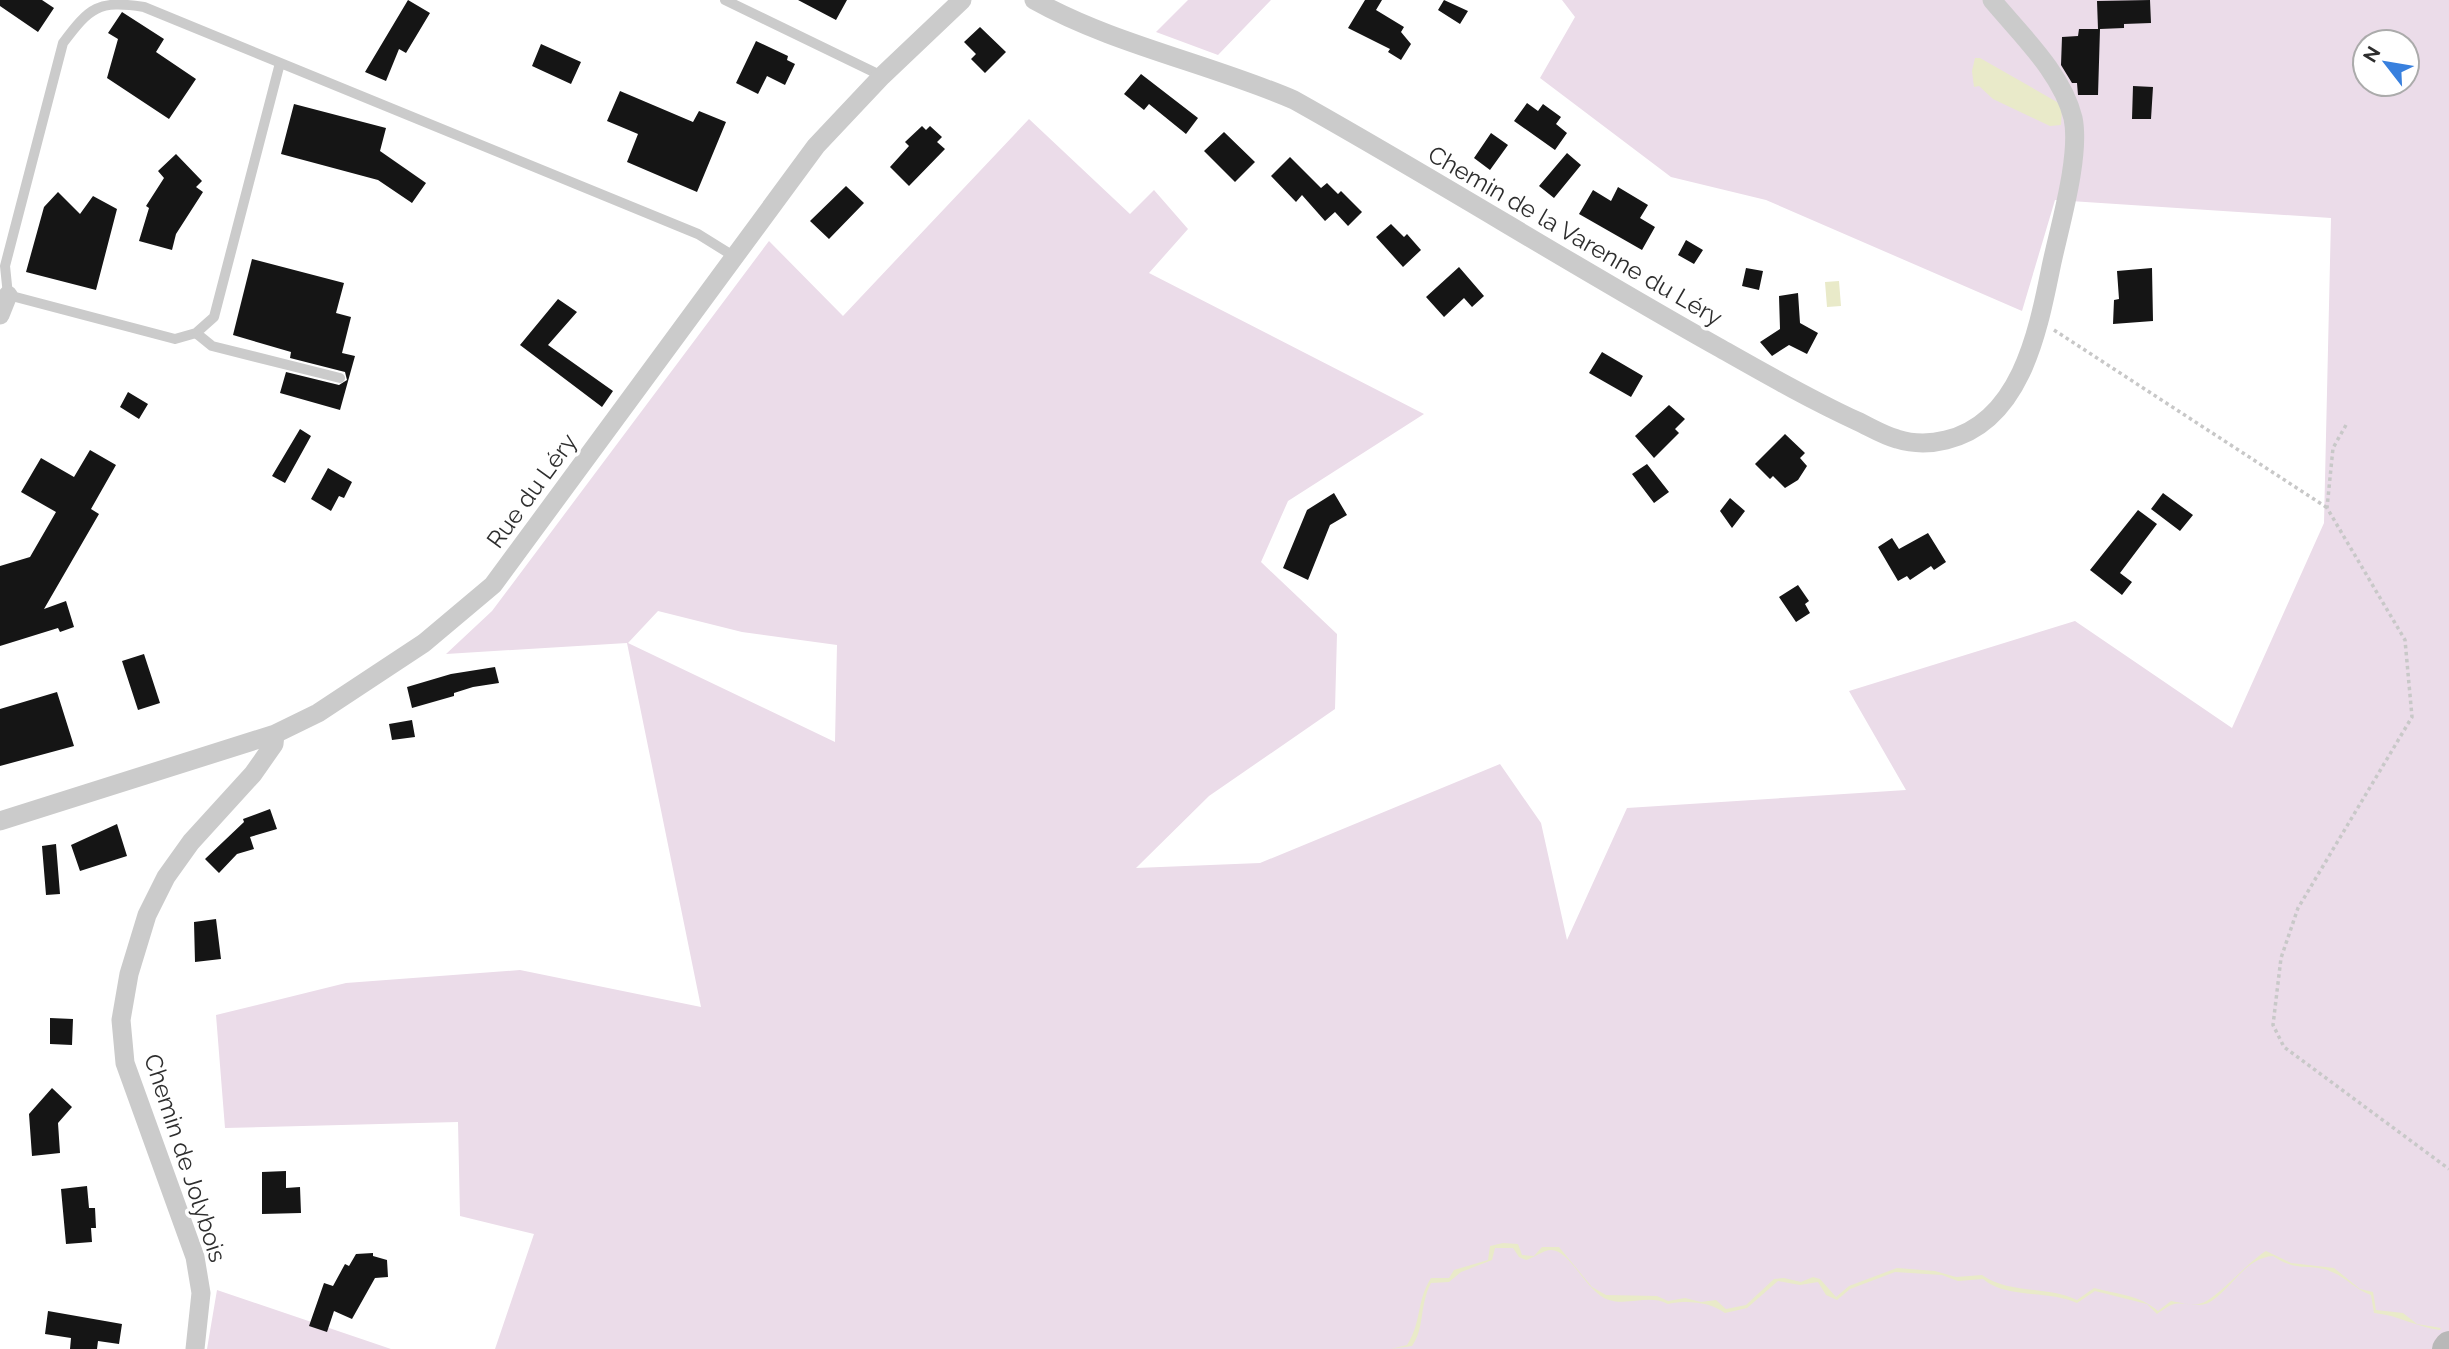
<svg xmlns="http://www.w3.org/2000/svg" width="2449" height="1349" viewBox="0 0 2449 1349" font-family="Raleway,sans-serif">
  <rect width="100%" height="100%" fill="#fff"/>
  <path fill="#ebdce9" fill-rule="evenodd" d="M1188 0H1271L1218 55 1156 32Z
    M1562 0H2449V1349H495L534 1234 460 1216 458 1122 225 1128 216 1015 346 983 520 970 701 1007 627 643 446 654 492 611 769 241 843 316 1029 119 1130 214 1154 190 1188 229 1149 273 1424 414 1288 501 1261 562 1337 634 1335 709 1209 796 1136 868 1260 863 1500 764 1541 823 1567 940 1627 808 1906 790 1849 691 2075 621 2232 728 2324 523 2331 218 2055 200 2022 311 1766 200 1671 177 1540 78 1575 17ZM2365 42H2407V84H2365ZM658 611 742 632 837 645 835 742 628 643Z
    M217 1290 391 1349H207Z"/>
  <path fill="#e9eac9" d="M1975 58H1980L2057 102 2062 109 2061 125 2050 126 1993 99 1979 86 1974 87 1972 71Z
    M1839 281 1841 306 1827 307 1825 282Z
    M1503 1243 1518 1244 1522 1255 1534 1256 1542 1247H1559L1592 1287 1606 1295 1657 1296 1668 1301 1685 1298 1701 1302 1716 1300 1726 1309 1746 1305 1774 1279 1784 1278 1801 1282 1813 1277 1820 1279 1836 1297 1849 1286 1897 1268 1935 1271 1956 1277 1982 1275C2008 1294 2047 1286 2077 1300L2094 1288C2116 1294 2140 1295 2158 1311L2171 1301C2179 1302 2191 1306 2199 1304 2217 1300 2246 1263 2266 1251L2291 1263 2334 1268 2360 1289 2373 1292 2376 1310 2403 1313 2417 1324 2441 1328 2440 1330C2416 1327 2398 1315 2374 1313L2371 1295C2356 1290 2347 1278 2332 1272 2311 1262 2300 1274 2273 1256 2246 1258 2234 1285 2213 1300 2198 1311 2186 1300 2171 1305 2167 1307 2161 1311 2157 1314L2147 1304 2095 1291 2077 1303C2049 1290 2006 1299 1983 1279L1958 1281 1942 1275 1895 1272 1850 1289 1837 1300 1826 1295 1818 1282 1800 1285 1778 1281 1747 1308 1725 1313C1709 1302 1688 1300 1668 1304 1649 1294 1629 1306 1609 1300 1586 1293 1571 1250 1551 1250 1543 1250 1534 1258 1526 1260L1519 1257 1513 1248H1495L1492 1260 1461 1272 1449 1282 1431 1283C1419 1306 1425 1328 1412 1346L1391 1349 1407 1345C1422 1322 1416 1302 1431 1278H1449L1454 1270 1488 1260 1490 1246Z"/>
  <path fill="#151515" d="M0 0H42L54 8 38 32 0 6Z
    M408 0 430 13 406 53 399 49 386 81 365 72Z
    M798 0H847L836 20Z
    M1365 0H1382L1376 10 1404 27 1401 32 1411 44 1401 60 1388 52 1390 49 1348 28Z
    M1444 0 1468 11 1460 24 1438 10Z
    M2150 0 2151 23 2124 24V28L2100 29 2098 95H2078L2077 83H2072L2061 65 2062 37 2078 36 2079 29H2098L2097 1Z
    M122 12 164 39 156 52 196 79 169 119 107 78 118 39 108 33Z
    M980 27 1006 52 985 73 971 59 976 54 964 42Z
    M756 41 788 56 787 60 795 64 785 85 767 76 758 94 736 83Z
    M541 44 581 62 571 84 532 66Z
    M1141 74 1198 118 1186 134 1149 104 1144 110 1124 94Z
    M2133 86 2153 87 2151 119H2132Z
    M620 91 693 122 699 111 726 122 697 192 627 162 638 134 607 121Z
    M1527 103 1538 111 1543 104 1561 117 1556 124 1567 133 1555 150 1514 121Z
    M294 104 386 128 380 151 426 183 412 203 378 180 281 154Z
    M922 126 926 130 930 126 942 137 937 142 945 149 909 186 890 167 909 146 905 142Z
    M1224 132 1255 162 1235 182 1204 151Z
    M1491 133 1508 145 1490 170 1474 158Z
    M1567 153 1581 165 1554 198 1539 186Z
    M176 154 202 181 196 187 203 192 176 234 172 250 139 241 149 208 146 206 164 178 158 171Z
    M1290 157 1321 188 1327 183 1338 194 1341 191 1362 212 1348 226 1335 212 1325 221 1302 195 1296 202 1271 176Z
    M846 186 864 203 829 239 810 221Z
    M1618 187 1648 205 1640 218 1655 227 1642 250 1579 214 1593 190 1611 201Z
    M58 192 80 214 93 196 117 209 96 290 26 272 44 207Z
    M1391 224 1404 237 1407 234 1421 250 1403 267 1376 237Z
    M1686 240 1703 250 1694 264 1678 255Z
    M252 259 344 283 336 313 351 317 342 353 355 356 340 410 280 393 286 372 339 385 347 380 345 372 290 358 291 352 233 335Z
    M1459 267 1484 296 1472 307 1464 298 1444 317 1426 297Z
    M1746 268 1763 271 1759 290 1742 286Z
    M2152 268 2153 321 2113 324 2114 300 2119 299 2117 271Z
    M1798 293 1800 323 1818 333 1807 354 1789 345 1772 356 1760 342 1780 329 1779 296Z
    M558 299 577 312 548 345 613 391 602 407 520 345Z
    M1602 352 1643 376 1631 397 1589 373Z
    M128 392 148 404 139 419 120 407Z
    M1669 405 1685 419 1675 429 1679 433 1654 458 1635 436Z
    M300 429 311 436 285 483 272 476Z
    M1785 434 1805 453 1800 458 1807 466 1798 480 1785 488 1773 476 1770 479 1755 464Z
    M90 450 116 465 91 509 99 514 44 609 66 601 74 627 60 632 58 628 0 646V566L30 557 56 512 21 492 41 458 74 477Z
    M1647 464 1669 492 1654 503 1632 474Z
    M328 468 352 482 344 498 339 496 331 511 311 499Z
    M1334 493 1347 515 1330 525 1308 580 1283 568 1307 510Z
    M2163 493 2193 515 2180 531 2151 509Z
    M1730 498 1745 511 1732 528 1720 511Z
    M2138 510 2157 524 2120 573 2132 582 2122 595 2090 570Z
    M1928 533 1946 562 1934 570 1931 566 1910 580 1907 576 1898 581 1878 547 1892 538 1899 549Z
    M1798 585 1809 601 1805 604 1810 613 1796 622 1779 597Z
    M144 654 160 703 138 710 122 661Z
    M495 667 499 683 473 687 454 693V696L412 708 407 687 451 674Z
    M57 692 74 746 0 766V709Z
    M412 720 415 737 392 740 389 724Z
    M270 809 277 829 250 837 254 849 237 854 219 873 205 859 244 822 243 819Z
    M117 824 127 856 80 871 71 845Z
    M56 844 60 894 46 895 42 846Z
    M216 919 221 959 195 962 194 922Z
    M50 1018 73 1019 72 1045 50 1044Z
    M52 1088 72 1107 58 1123 60 1153 32 1156 29 1114Z
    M286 1171V1188L300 1187 301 1213 262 1214V1172Z
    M87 1186 89 1208H95L96 1228H91L92 1242 66 1244 61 1189Z
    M373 1253V1256L387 1260 388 1277 375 1278 352 1319 334 1311 327 1332 309 1326 324 1283 333 1286 345 1264 349 1266 356 1254Z
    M48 1311 122 1324 119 1344 98 1341 97 1349H70L71 1338 45 1334Z"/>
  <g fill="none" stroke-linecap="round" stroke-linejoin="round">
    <path stroke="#c8c8c8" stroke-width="3.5" stroke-dasharray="3.5 3.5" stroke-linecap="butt" d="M2054 330 2326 507
      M2346 425 2333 448 2327 508 2405 640 2412 717 2298 908 2281 958 2273 1025 2284 1047 2449 1169"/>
    <path stroke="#cbcbcb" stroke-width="10" d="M725 0 882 76
      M280 63 214 317 196 333 175 339 8 295 5 266 63 43C90 7 98 0 144 7L698 234 735 257
      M196 333 212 346 340 378"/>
    <path stroke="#cbcbcb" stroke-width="19" d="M1034 0C1112 44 1211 64 1294 100 1437 180 1575 267 1718 347 1764 373 1809 399 1857 421 1870 427 1883 435 1897 439 1913 444 1930 444 1946 440 2021 422 2038 331 2051 267 2059 228 2081 156 2073 118 2062 73 2021 35 1992 0
      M0 315 8 295
      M0 821 275 734 318 713 424 643 493 585 816 146 882 76 962 0
      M195 1349 201 1293 195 1257 125 1063 121 1020 129 974 147 915 166 877 191 842 253 774 274 744 275 734"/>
    <path stroke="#b8b8b8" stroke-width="28" d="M2446 1349 2449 1345"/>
  </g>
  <g text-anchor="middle" stroke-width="7" stroke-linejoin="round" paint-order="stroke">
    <g font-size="24" fill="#2e2e2e" stroke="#fff">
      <text transform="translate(1575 236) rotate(30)" y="8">Chemin de la Varenne du Léry</text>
      <text transform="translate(532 491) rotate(-54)" y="8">Rue du Léry</text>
      <text transform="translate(185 1158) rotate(72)" y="8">Chemin de Jolybois</text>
    </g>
  </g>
  <g transform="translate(2386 63) rotate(301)"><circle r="33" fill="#ffffff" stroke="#ababab" stroke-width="2"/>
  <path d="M0-5L12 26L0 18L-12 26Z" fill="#3880de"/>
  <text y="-10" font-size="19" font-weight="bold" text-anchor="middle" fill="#2e2e2e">N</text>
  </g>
</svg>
